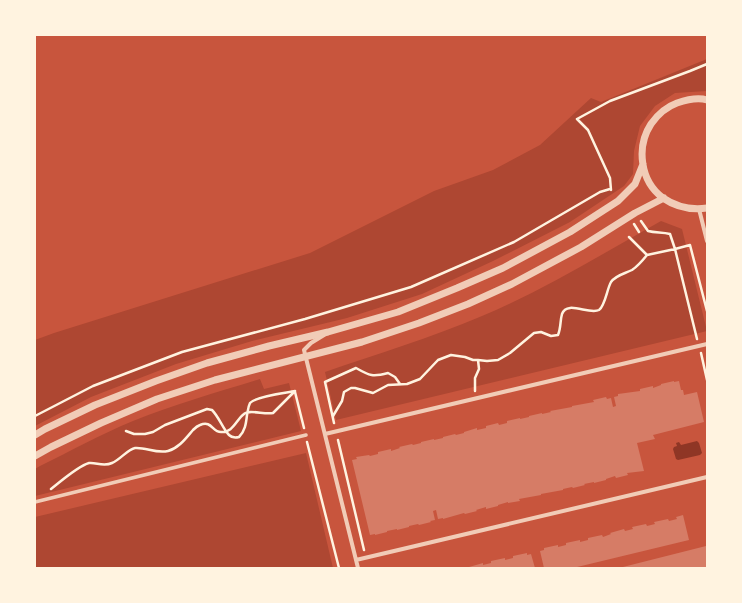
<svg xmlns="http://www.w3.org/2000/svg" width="742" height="603" viewBox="0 0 742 603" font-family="Commissioner,sans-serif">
  <rect width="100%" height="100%" fill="#c8553d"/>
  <path fill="#ae4732" d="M707 59V91L675 93 655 106 640 126 634 151 633 174 624 186 570 222 493 261 422 294 347 318 252 341 176 364 91 397 35 426V340L54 333 310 253 434 191 493 170 540 145 591 98 601 102Z
    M661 221 682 229 707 331 336 420 325 372C377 354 430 338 482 316 544 290 602 254 661 221Z
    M260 379 264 389 289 383 301 431 35 496V469L40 466C71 451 101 434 133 421 175 404 218 392 260 379Z
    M306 453 333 568H35V517Z"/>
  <path fill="#8f3625" d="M697 441 699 443 702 453 700 455 678 460 676 459 673 449 674 447 677 446 676 443 679 442 681 445Z"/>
  <path fill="#d67c66" d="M674 381V382L679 381 681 390H683L684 395 697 392 704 422 653 435 655 439 637 443 644 471 627 473 628 475 616 478 615 476 606 479V480L594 483V482L584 484 585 485 573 488 572 487 563 489V490L541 494V495L519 499 520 501 508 503V502L498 505V506L486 509V507L476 510 477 511 465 514 464 513 443 519V518L438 519 436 510 433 511 435 520 430 521 431 522 419 525 418 524 409 526V527L397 530V529L387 531V532L375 535V534L370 535 352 460 357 459 356 457 369 455 370 456 378 454V452L391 449V451L400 448 399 447 412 444 413 445 421 443V442L434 439V440L443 438V437L455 434 456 435 464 433V432L477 428V430L486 428V426L498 423 499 425 507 423V421L520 418V419L529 417V416L542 413V414L551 412 550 411 572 407V406L594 402 593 400 606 397 607 399 611 398 613 407 616 406 614 397 618 396V394L640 391V389L653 386V388L661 385V384Z
    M683 515 689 540 573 568H544L540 551 544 550V548L558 545V547L566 545V543L580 540V542L588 540V538L602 535 603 537 611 534 610 533 624 529 625 531 633 529 632 527 646 524 647 526 655 524 654 522 668 519 669 521 677 519 676 517Z
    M706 546 707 552V568H619Z
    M527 553V555L531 554 535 568H469V567L483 563V565L491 563V561L505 558V560L513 558V556Z"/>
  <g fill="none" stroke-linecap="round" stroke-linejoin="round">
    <path stroke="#fff3e0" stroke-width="2.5" d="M611 190 610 178 588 130 577 119 610 101 690 71 707 64
      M641 221 648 231C656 233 662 232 670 234L675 249 697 339
      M634 224 639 232
      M647 255 675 249 690 245 707 311
      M701 353 707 380
      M475 391V378L479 369 478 360
      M295 392 304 428
      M35 416 93 386 182 352 305 319 411 287 514 242 600 192 610 189
      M333 416 342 401 344 392 351 388H355L373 393 388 385 407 384 420 379 438 360 451 355 465 357 473 360H478L487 361 498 360 510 353 534 333 541 332 551 336 558 335C561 328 560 321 562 314 567 300 589 315 599 310 605 306 607 289 611 282 616 275 624 274 632 270 638 266 643 260 647 255L629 237
      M334 423 325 382 356 368C370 376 373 377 388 373L395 377 400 384
      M126 431 134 434H145L153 432 165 425 207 409 212 410C219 417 223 429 229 435 232 438 235 438 239 437 245 431 246 424 247 415 248 411 248 407 250 403 256 396 285 393 295 391
      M338 440 364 550
      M307 442 339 568
      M51 489C60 482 78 466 89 463 96 462 103 467 112 463 120 460 128 449 135 448 146 447 156 454 168 451 179 448 186 438 193 430 195 428 197 426 200 425 212 420 212 432 221 432 233 433 236 420 244 414 249 409 265 415 273 413L295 391"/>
    <path stroke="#f1ccb7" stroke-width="3.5" d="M35 502 306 435"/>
    <path stroke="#f1ccb7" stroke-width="4" d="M699 209 707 241
      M324 335 311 343 304 350 358 568
      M325 434 707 344
      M356 560 707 477"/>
    <path stroke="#f1ccb7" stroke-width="7" d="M707 100C697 97 686 100 677 103 666 107 658 114 651 124 636 147 640 181 663 198 676 207 692 210 707 208
      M35 435 45 429 95 405 156 381 207 363 269 346 328 332 398 312 457 288 503 268 570 232 618 201 635 184 643 164
      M35 456 51 447 101 423 157 399 215 380 362 342 419 323 468 304 512 284 581 247 635 213 664 198"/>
  </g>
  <rect width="742" height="603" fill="none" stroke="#fff3e0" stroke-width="72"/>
</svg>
